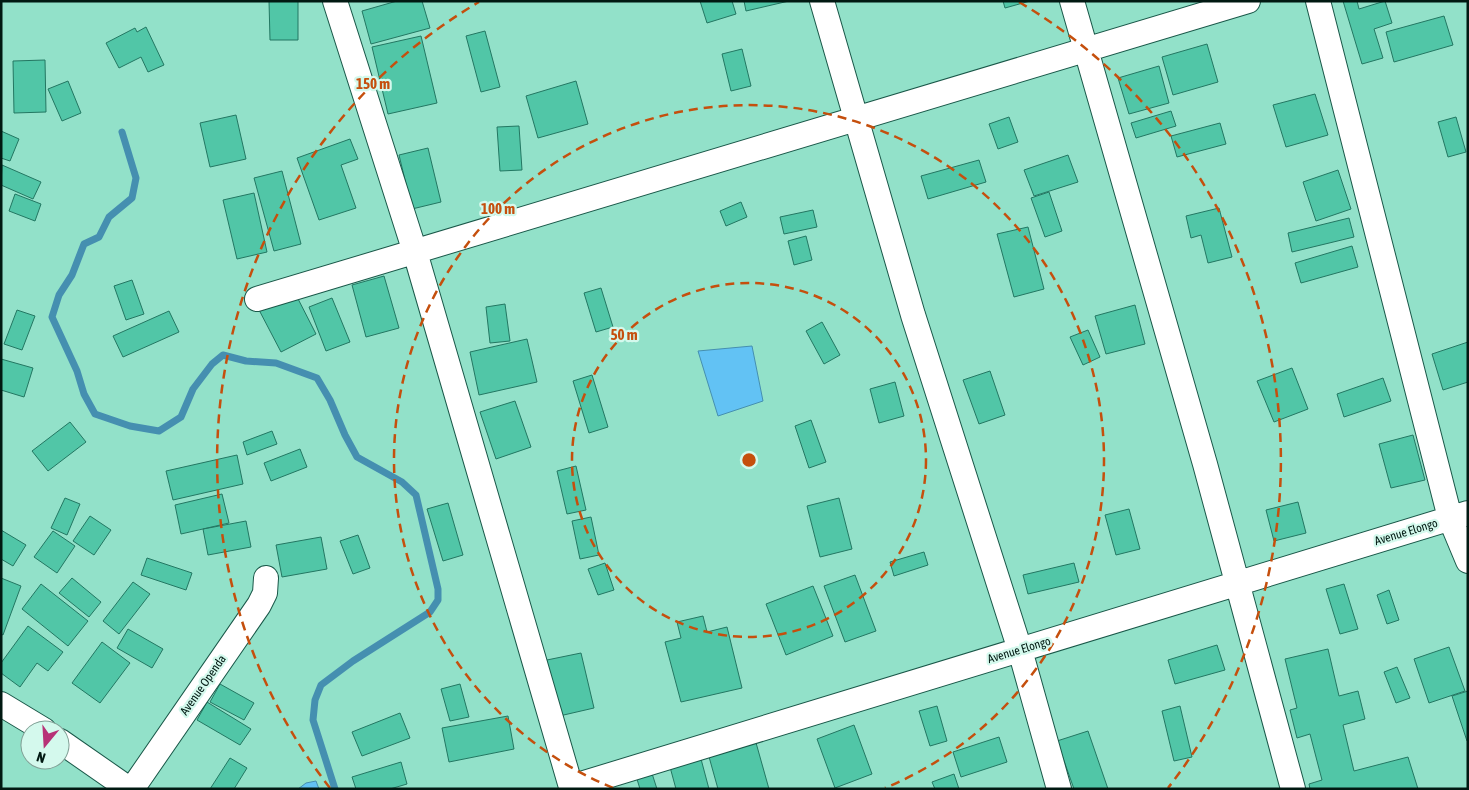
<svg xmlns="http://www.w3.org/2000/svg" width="1469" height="790" viewBox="0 0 1469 790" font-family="'Asap Condensed',sans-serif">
  <rect width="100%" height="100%" fill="#92e1c9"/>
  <path fill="#62c2f4" stroke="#458fb0" d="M752 346 763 401 718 416 698 351Z
    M316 781 319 789H298L306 783Z"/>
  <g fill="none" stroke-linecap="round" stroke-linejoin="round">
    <path stroke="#458fb0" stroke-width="7" d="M122 132 136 178 132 198 109 217 99 237 84 244 72 275 59 295 52 317 77 371 84 394 95 414 130 426 159 431 181 417 193 389 212 364 223 355 246 361 276 363 317 378 330 400 345 435 357 457 402 482 416 495 438 589V600L430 612 353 661 321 685 315 700 313 720 335 789"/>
  </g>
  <path fill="#51c6a7" stroke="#237762" d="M269 1H298V40H270Z
    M397 1H422L430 28 371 44 362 11Z
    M700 1H732L736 14 707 23Z
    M744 1H789L746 11Z
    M1003 1H1030L1005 8Z
    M1343 1H1357L1359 9 1385 1 1392 23 1374 29 1383 58 1362 64Z
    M1444 16 1453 45 1394 62 1386 32Z
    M146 27 164 65 148 72 141 57 119 68 106 43 135 28 137 32Z
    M485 31 500 87 481 92 466 36Z
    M421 36 437 103 388 114 372 47Z
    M1207 44 1218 82 1173 95 1162 57Z
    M742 49 751 86 731 91 722 54Z
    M45 60 46 112 14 113 13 61Z
    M1159 66 1169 103 1129 114 1118 78Z
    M68 81 81 113 62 121 48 89Z
    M576 81 588 124 538 138 526 96Z
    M1315 94 1328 135 1286 147 1273 105Z
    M1171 111 1176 126 1136 138 1131 123Z
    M236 115 246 159 210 167 200 123Z
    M1009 117 1018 142 998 149 989 124Z
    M1456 117 1466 152 1448 157 1438 122Z
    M1220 123 1226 144 1177 157 1171 136Z
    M519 126 522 170 500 171 497 127Z
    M1 131 19 139 10 161 1 158Z
    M350 139 358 159 341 165 356 208 319 220 297 158Z
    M428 148 441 202 412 209 399 155Z
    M1068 155 1078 182 1034 196 1024 170Z
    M979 160 986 182 928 199 921 176Z
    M2 165 41 182 33 199 1 185Z
    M1338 170 1351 209 1316 221 1303 182Z
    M282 171 301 244 274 251 254 178Z
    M1049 192 1062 231 1045 237 1031 198Z
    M254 193 267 252 237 259 223 200Z
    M15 194 41 204 35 221 9 211Z
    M741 202 747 217 726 226 720 211Z
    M1219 208 1232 257 1208 263 1201 235 1191 238 1186 216Z
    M813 210 817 227 784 234 780 217Z
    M1349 218 1354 237 1292 252 1288 233Z
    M1028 227 1044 289 1014 297 997 234Z
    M806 236 812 260 794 265 788 241Z
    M1352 246 1358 267 1301 283 1295 263Z
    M384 276 399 328 366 337 352 285Z
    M132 280 144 314 126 320 114 286Z
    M601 288 613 327 596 332 584 293Z
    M294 291 316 334 281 352 258 308Z
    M332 298 350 342 326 351 309 307Z
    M505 304 510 341 490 343 486 307Z
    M1135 305 1145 344 1106 354 1095 316Z
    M17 310 35 316 22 350 4 344Z
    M169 311 179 332 123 357 113 336Z
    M822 322 840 355 824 364 806 331Z
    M1088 330 1100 357 1083 365 1070 337Z
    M527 339 537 382 479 395 470 352Z
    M1468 342V382L1443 390 1432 354Z
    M1 359 33 368 24 397 1 390Z
    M1292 368 1308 409 1274 422 1257 381Z
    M990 371 1005 415 979 424 963 380Z
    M592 375 608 427 589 433 573 381Z
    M1383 378 1391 401 1344 417 1337 394Z
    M895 382 904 416 879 423 870 389Z
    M515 401 531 447 496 459 480 412Z
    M811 420 826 462 809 468 795 426Z
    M70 422 86 442 48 471 32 451Z
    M272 431 277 444 247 455 243 442Z
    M1413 435 1425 480 1391 488 1379 444Z
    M300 449 307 467 271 481 264 463Z
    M237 455 243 484 173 500 166 471Z
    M576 466 586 510 567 514 557 471Z
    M222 494 229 523 181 534 175 505Z
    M65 498 80 504 67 535 51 528Z
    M839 498 852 549 820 557 807 506Z
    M1298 502 1306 533 1274 541 1266 510Z
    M448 503 463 555 443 561 427 509Z
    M1129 509 1140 549 1116 555 1105 515Z
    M90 516 111 530 94 555 73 541Z
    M591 517 599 555 580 559 572 521Z
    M246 521 251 547 208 555 203 529Z
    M1 530 26 545 13 566 1 559Z
    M53 531 75 546 57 573 34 557Z
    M358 535 370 568 353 574 340 541Z
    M321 537 327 569 282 577 276 545Z
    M924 552 928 565 894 576 890 562Z
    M147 558 192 573 186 590 141 575Z
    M605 563 614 590 598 595 588 569Z
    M1074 563 1079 582 1028 594 1023 575Z
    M855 575 876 631 845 642 824 586Z
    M1 578 21 586 3 635 1 634Z
    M72 578 101 602 89 617 59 593Z
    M133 582 150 594 119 634 103 621Z
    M41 584 88 621 68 646 22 609Z
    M1344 584 1358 629 1340 634 1326 589Z
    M813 586 833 636 786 655 766 604Z
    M1389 590 1399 620 1387 624 1377 595Z
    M703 616 707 632 727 627 742 688 681 702 665 642 681 638 677 622Z
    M28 626 63 652 48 671 37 663 20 687 1 673V663Z
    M128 629 163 649 152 668 117 648Z
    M102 642 130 663 100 703 72 683Z
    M1217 645 1225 670 1175 684 1168 660Z
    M1449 647 1465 691 1429 703 1414 659Z
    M1328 649 1339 696 1358 691 1365 719 1343 725 1354 771 1408 757 1418 789H1310L1309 784 1322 780 1310 734 1297 738 1290 710 1297 708 1285 659Z
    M581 653 594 708 555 717 542 661Z
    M1397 667 1410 698 1396 703 1384 672Z
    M220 684 254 703 244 720 210 702Z
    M460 684 469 717 450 721 441 689Z
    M1468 691V741H1467L1452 696Z
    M207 702 251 729 240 745 197 720Z
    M937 706 947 741 930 746 919 711Z
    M1180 706 1192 757 1174 761 1162 711Z
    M400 713 410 738 362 756 352 732Z
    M508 716 514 749 449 762 442 728Z
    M854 725 872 774 835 788 817 739Z
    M1088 731 1108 789H1074L1057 741Z
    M753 732 769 789H718L706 746Z
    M999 737 1007 762 961 777 953 752Z
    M230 758 247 768 234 789H210Z
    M701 759 709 789H676L670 767Z
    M648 761 657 789H640L633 766Z
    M401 762 407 784 390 789H356L352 777Z
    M954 774 959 789H935L932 782Z"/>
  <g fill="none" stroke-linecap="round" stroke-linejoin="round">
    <g stroke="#1a5849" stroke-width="26">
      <path id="street" d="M335 1 415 252 571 787
        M822 1 913 315 1020 650 1059 789
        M1072 1 1205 464 1293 789
        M1318 1 1450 518 1468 561
        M257 299 1248 1
        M1 704 44 730
        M60 741 129 789
        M132 789 259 605 265 593 266 578
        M572 789 571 787 1468 513"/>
    </g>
    <use href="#street" stroke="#fff" stroke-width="24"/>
  </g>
  <g fill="none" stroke="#c54f0d" stroke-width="2.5" stroke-dasharray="9 6">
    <circle cx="749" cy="460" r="177"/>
    <path d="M613 788A355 355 0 1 1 885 788"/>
    <path d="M330 788A532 532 0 0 1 479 2M1019 2A532 532 0 0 1 1168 788"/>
  </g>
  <g text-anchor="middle" stroke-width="4.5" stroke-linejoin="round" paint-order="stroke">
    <g font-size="12" fill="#011912" stroke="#d4f9ed">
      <text transform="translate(1406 532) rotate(-17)" y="4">Avenue Elongo</text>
      <text transform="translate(1019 650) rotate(-17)" y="4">Avenue Elongo</text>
      <text transform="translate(203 685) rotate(-55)" y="4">Avenue Openda</text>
    </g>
  </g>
  <circle cx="749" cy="460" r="8" fill="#c54f0d" stroke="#d4f9ed" stroke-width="2.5"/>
  <g font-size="15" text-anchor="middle" font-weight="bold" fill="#c54f0d" stroke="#d4f9ed" stroke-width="4.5" stroke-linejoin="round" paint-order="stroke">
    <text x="373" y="89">150 m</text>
    <text x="498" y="214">100 m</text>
    <text x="624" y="340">50 m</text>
  </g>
  <rect width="1469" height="790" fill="none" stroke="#011912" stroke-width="5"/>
  <g transform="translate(45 745) rotate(198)"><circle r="24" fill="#d4f9ed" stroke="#809f95"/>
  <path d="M0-4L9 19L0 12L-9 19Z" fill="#b73277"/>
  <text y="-8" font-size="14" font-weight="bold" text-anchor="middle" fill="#011912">N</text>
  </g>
</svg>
